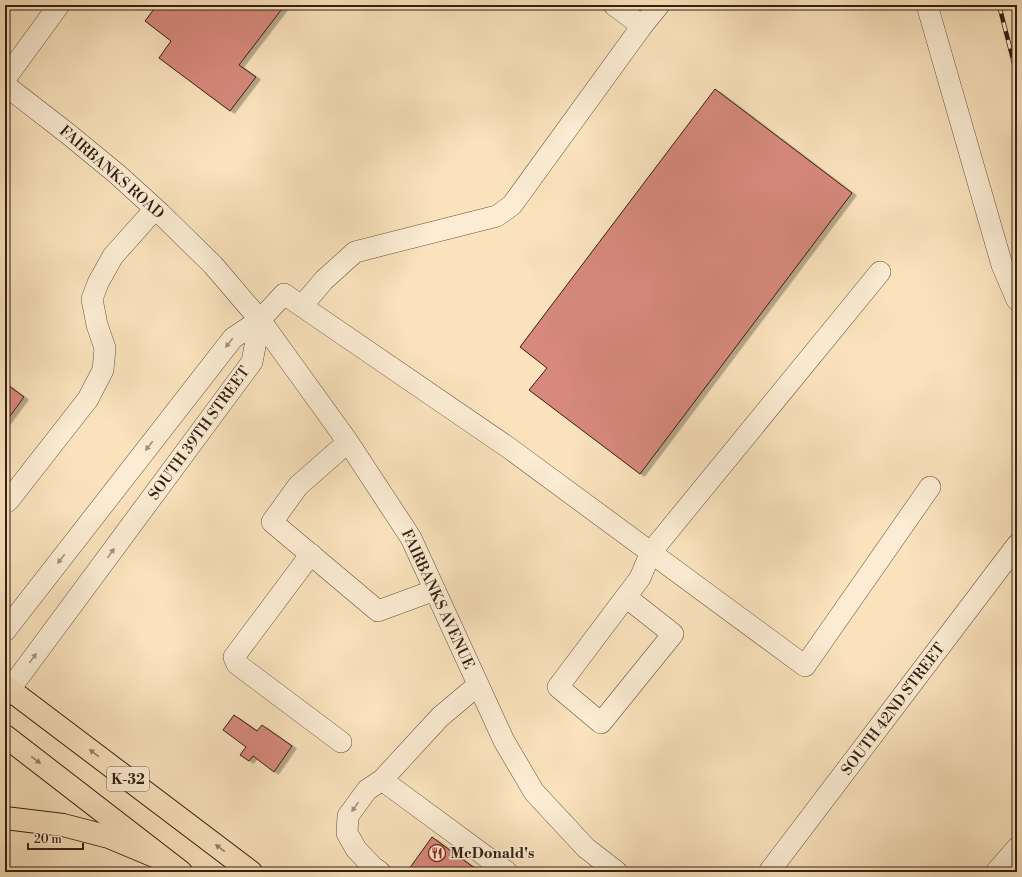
<svg xmlns="http://www.w3.org/2000/svg" width="1022" height="877" viewBox="0 0 1022 877" font-family="'Libre Bodoni',serif">
  <defs>
    <filter id="shadow"><feDropShadow dx="4.5" dy="2.5" stdDeviation="0" flood-color="#0004"/></filter>
  </defs>
  <rect width="100%" height="100%" fill="#f9e2bc"/>
  <filter id="stains"><feTurbulence type="fractalNoise" baseFrequency=".005" numOctaves="4"/><feColorMatrix values="0 0 0 0 .2 0 0 0 0 .09 0 0 0 0 .02 0 0 0 .5 -.17"/></filter>
  <radialGradient id="worn" r=".72"><stop offset=".6" stop-color="#630" stop-opacity="0"/><stop offset="1" stop-color="#630" stop-opacity=".3"/></radialGradient>
  <path fill="#d6897b" stroke="#342012" filter="url(#shadow)" d="M157 5H285L239 65 256 77 230 111 159 58 171 41 145 21Z
    M715 89 852 193 640 474 529 390 547 368 520 347Z
    M5 383 24 397 5 423Z
    M234 715 257 731 262 725 292 746 274 772 253 756 249 761 240 755 246 747 223 730Z
    M432 837 480 872H413L409 869Z"/>
  <g fill="none" stroke-linecap="round" stroke-linejoin="round">
    <g stroke="#65503c" stroke-width="22">
      <path id="minor" d="M614 5 642 26
        M927 5 1002 265 1017 300
        M5 79 59 5
        M5 85 67 133 117 174 161 214 213 265 260 320 348 442 411 538 504 741 534 792 586 848 617 872
        M302 306 324 280 355 252 497 216 512 205 642 26 659 5
        M348 442 298 486 272 522 378 611 435 590
        M5 503 9 500 88 399 103 370 105 348 97 325 92 299 98 283 113 256 155 209
        M311 554 234 657 237 664 341 742
        M626 597 673 634 601 723 558 687 640 578 651 552 880 272
        M5 631 233 338 260 320 284 294 509 448 805 666 930 487
        M10 689 252 362 260 320
        M382 780 507 872
        M380 872 373 867 356 849 347 833 348 816 367 790 382 780 440 717 478 685
        M769 872 1017 545
        M996 872 1017 848"/>
    </g>
    <g stroke="#342012" stroke-width="24">
      <path id="major" d="M5 686 251 872
        M5 736 181 872"/>
    </g>
    <g stroke="#342012" stroke-width="24">
      <path id="highway" d="M5 695 10 689
        M5 818 63 825 109 837 164 860"/>
    </g>
    <use href="#minor" stroke="#fbecd3" stroke-width="21"/>
    <use href="#major" stroke="#f9e2bc" stroke-width="22"/>
    <use href="#highway" stroke="#f9e2bc" stroke-width="22"/>
    <g stroke="#342012" stroke-width="4.5">
      <path id="rail" d="M999 5 1017 75"/>
    </g>
    <use href="#rail" stroke="#fbecd3" stroke-width="3" stroke-dasharray="9" stroke-linecap="butt"/>
  </g>
  <defs><path id="oneway-solid" d="M-6-.8H1V-3.2L6.5 0L1 3.2V.8H-6Z"/></defs>
  <g fill="#a1907c">
    <use href="#oneway-solid" transform="translate(229 343) rotate(128)"/>
    <use href="#oneway-solid" transform="translate(149 446) rotate(128)"/>
    <use href="#oneway-solid" transform="translate(111 553) rotate(-54)"/>
    <use href="#oneway-solid" transform="translate(61 559) rotate(128)"/>
    <use href="#oneway-solid" transform="translate(33 658) rotate(-54)"/>
    <use href="#oneway-solid" transform="translate(355 807) rotate(126)"/>
  </g>
  <g fill="#968167">
    <use href="#oneway-solid" transform="translate(94 753) rotate(-143)"/>
    <use href="#oneway-solid" transform="translate(36 760) rotate(38)"/>
    <use href="#oneway-solid" transform="translate(220 848) rotate(-143)"/>
  </g>
  <defs>
    <g id="restaurant-ring" transform="scale(0.9)"><circle r="9.5" fill="#fbecd3" stroke="#8f2418" stroke-width="1.5"/><path d="M-5-6h1v4h1v-4h1v4h1v-4h1v5L-1.5 .5V6h-2V.5L-5-1ZM5-6V6H3V1.5H1.5Q1.5-4 5-6Z" fill="#8f2418"/></g>
  </defs>
  <g fill-rule="evenodd">
    <use href="#restaurant-ring" x="437" y="853"/>
  </g>
  <g text-anchor="middle" stroke-width="3" stroke-linejoin="round" paint-order="stroke">
    <rect fill="#fbecd3" stroke="#705d4c" stroke-width="1" x="107" y="767" width="42" height="24" rx="3"/>
    <g font-size="14" font-weight="bold" fill="#342012">
      <text x="128" y="784">K-32</text>
    </g>
    <g font-size="15" fill="#342012" stroke="#fbecd3">
      <text transform="translate(112 172) rotate(41)" y="5">FAIRBANKS ROAD</text>
      <text transform="translate(199 433) rotate(-54)" y="5">SOUTH 39TH STREET</text>
      <text transform="translate(438 599) rotate(65)" y="5">FAIRBANKS AVENUE</text>
      <text transform="translate(893 709) rotate(-53)" y="5">SOUTH 42ND STREET</text>
    </g>
    <g font-size="15" font-weight="bold" fill="#342012" stroke="#fbecd3" text-anchor="start">
      <text x="450" y="858">McDonald's</text>
    </g>
  </g>
  <rect width="1022" height="877" fill="none" stroke="#f9e2bc" stroke-width="20"/>
  <rect x="6" y="6" width="1010" height="865" fill="none" stroke="#342012" stroke-width="2"/>
  <rect x="10" y="10" width="1002" height="857" fill="none" stroke="#342012"/>
  <path d="M28 843v6h55v-6" fill="none" stroke="#342012" stroke-width="2"/>
  <text x="34" y="843" font-size="12" fill="#342012" stroke="#fbecd3" stroke-width="3" paint-order="stroke">20 m</text>
  <rect width="100%" height="100%" filter="url(#stains)"/>
  <rect width="100%" height="100%" fill="url(#worn)"/>
</svg>
